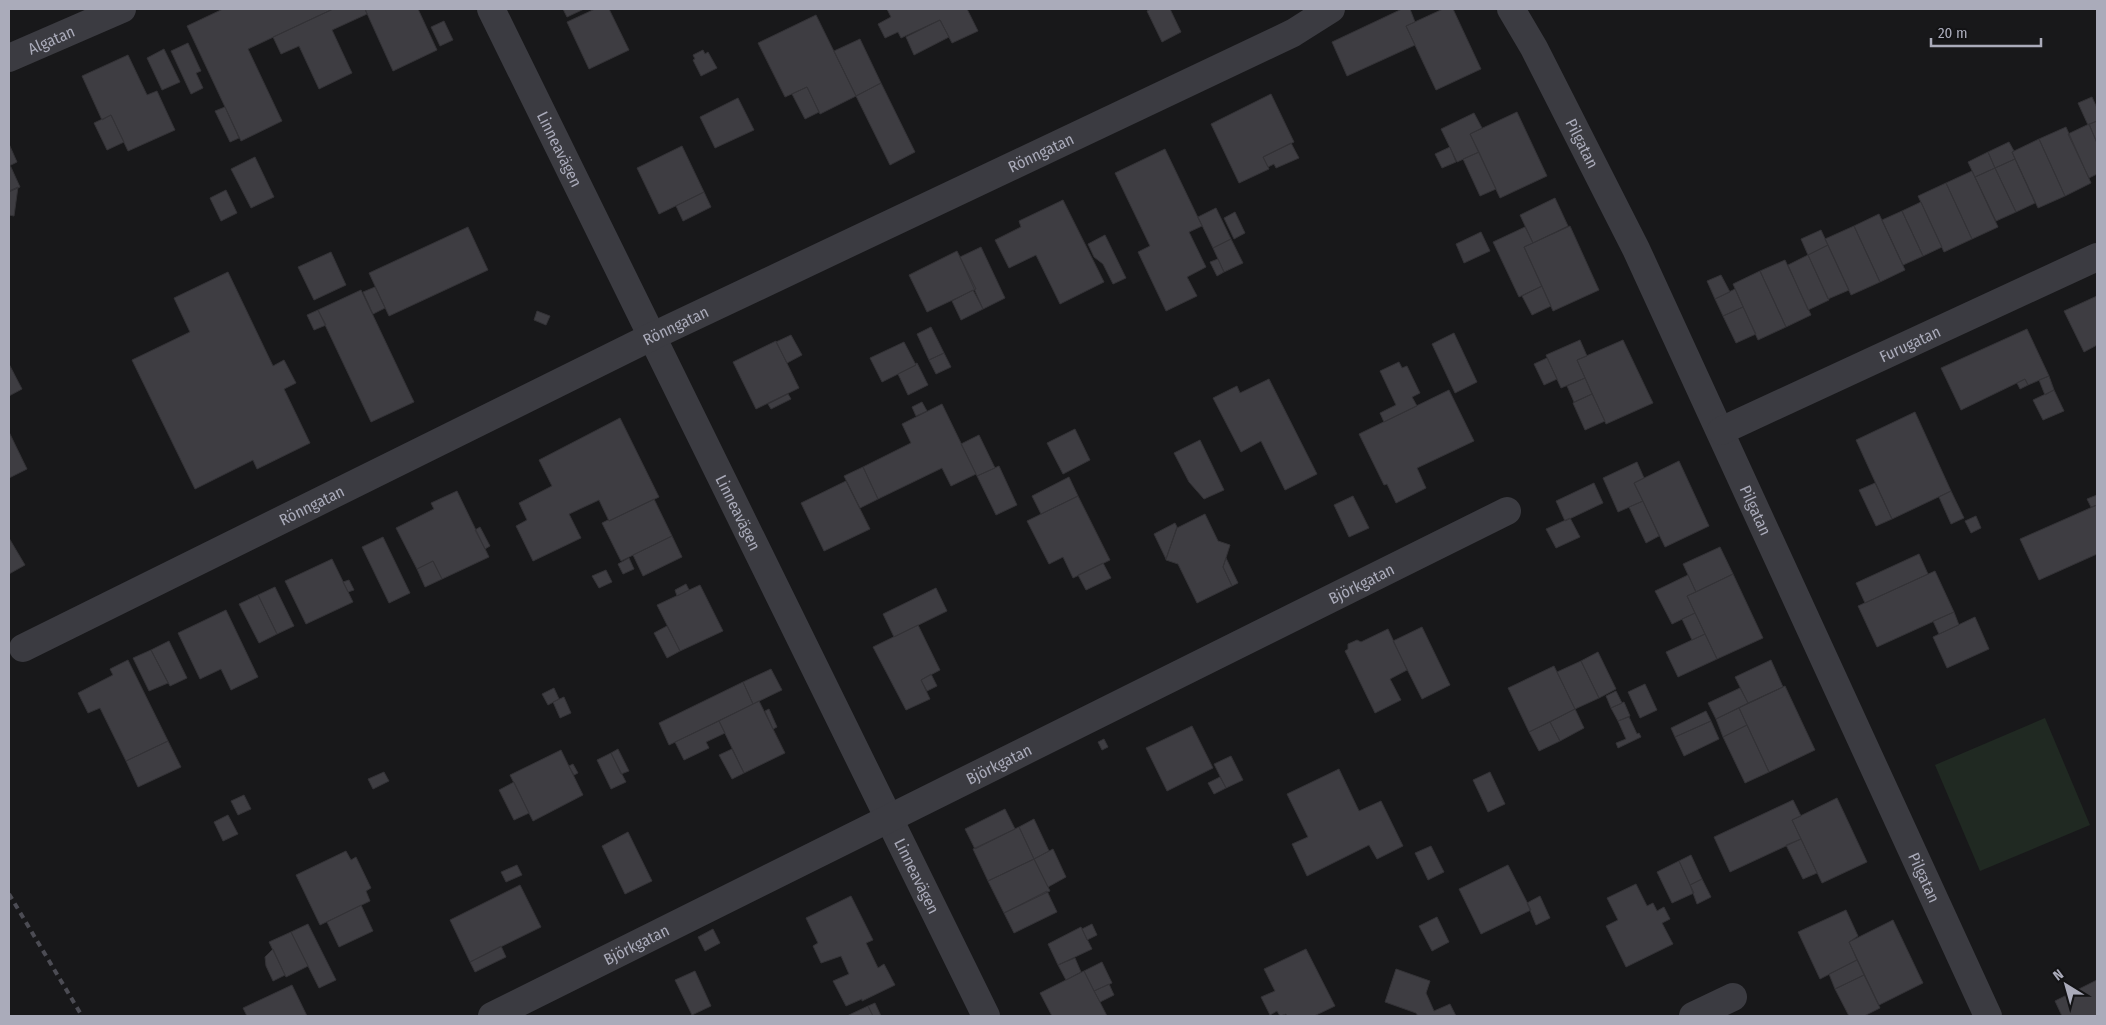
<svg xmlns="http://www.w3.org/2000/svg" width="2106" height="1025" viewBox="0 0 2106 1025" font-family="'Fira Sans Condensed',sans-serif">
  <rect width="100%" height="100%" fill="#18181a"/>
  <path fill="#202922" d="M2045 718 2090 825 1980 871 1935 765Z"/>
  <path fill="#3e3d42" stroke="#333236" d="M223 9H333L248 49 282 121 241 141 187 26Z
    M333 9H365L367 14 332 30 352 73 319 89 299 46 281 54 273 37Z
    M365 9H418L437 50 393 71Z
    M563 9H584L567 17Z
    M595 9H609L629 50 589 69 567 22Z
    M887 9H967L978 31 952 43 940 20 901 38 898 32 885 38 878 24 891 17Z
    M1151 9H1170L1181 32 1162 42 1147 11Z
    M1402 9H1410L1415 22 1406 26 1415 45 1347 76 1332 42Z
    M1443 9H1453L1481 69 1436 90 1406 26Z
    M816 15 856 96 820 114 807 87 785 97 758 43Z
    M940 20 949 37 914 55 906 37Z
    M444 21 453 40 440 46 431 27Z
    M860 39 881 83 856 96 834 51Z
    M188 43 201 71 196 73 203 88 191 94 171 51Z
    M164 49 180 82 162 90 147 58Z
    M703 50 705 54 708 52 717 68 701 76 693 60 695 59 693 55Z
    M128 55 147 95 157 91 175 130 128 151 111 115 102 120 82 76Z
    M881 83 915 152 890 165 856 96Z
    M807 87 819 112 805 119 792 94Z
    M1271 94 1294 142 1263 157 1269 169 1239 183 1211 124Z
    M2092 97 2097 108V121L2088 125 2078 103Z
    M738 98 754 130 715 148 700 117Z
    M225 107 239 138 230 142 215 111Z
    M1517 112 1547 176 1500 198 1470 134Z
    M1474 113 1482 128 1470 134 1479 152 1457 162 1441 129Z
    M111 115 124 142 107 150 94 123Z
    M2097 121V143L2089 124Z
    M2089 124 2097 143V174L2089 178 2068 134Z
    M2066 127 2091 183 2065 196 2039 139Z
    M2039 139 2065 196 2038 208 2012 152Z
    M2009 142 2014 151 2012 152 2015 159 1995 168 1988 152Z
    M1291 143 1299 158 1276 168 1274 164 1268 167 1263 157Z
    M9 144 17 162 9 166Z
    M682 146 704 192 659 214 637 168Z
    M1450 147 1456 162 1442 168 1435 154Z
    M1165 149 1202 226 1189 232 1206 267 1187 277 1197 296 1166 311 1138 252 1150 246 1115 173Z
    M1479 152 1496 189 1480 196 1463 159Z
    M1988 152 1995 168 1975 177 1968 162Z
    M255 157 274 197 251 208 231 169Z
    M2015 159 2035 203 2016 212 1995 168Z
    M10 165 20 187 9 192V166Z
    M1995 168 2016 212 1996 221 1975 177Z
    M1972 171 1998 227 1972 239 1946 183Z
    M1946 183 1972 239 1944 252 1918 196Z
    M18 187 14 216 9 215V191Z
    M226 190 237 213 221 221 210 198Z
    M704 192 711 207 683 221 676 206Z
    M1555 198 1568 226 1533 243 1520 215Z
    M1063 200 1104 282 1060 304 1036 255 1009 268 995 240 1021 227 1019 221Z
    M1921 202 1942 247 1923 256 1902 211Z
    M1216 208 1231 239 1213 248 1198 217Z
    M1902 211 1923 256 1903 265 1882 220Z
    M1235 212 1245 233 1234 239 1224 218Z
    M1879 214 1905 270 1880 282 1854 226Z
    M1570 226 1599 290 1553 311 1524 247Z
    M1854 226 1880 282 1851 295 1825 239Z
    M468 227 488 270 389 316 369 273Z
    M1525 227 1533 243 1524 247 1542 286 1519 297 1493 242Z
    M1821 230 1828 245 1808 255 1801 239Z
    M1481 232 1490 251 1464 263 1456 244Z
    M1105 235 1126 278 1113 284 1103 264 1094 257 1088 244Z
    M1231 239 1243 263 1224 272 1213 248Z
    M1828 245 1849 290 1828 299 1808 255Z
    M981 247 1005 298 983 309 960 257Z
    M957 251 976 289 927 312 909 275Z
    M331 252 346 285 314 300 298 267Z
    M1808 255 1829 300 1808 310 1788 265Z
    M1218 259 1224 272 1217 276 1210 262Z
    M1785 260 1811 315 1786 327 1760 271Z
    M1760 271 1786 327 1758 340 1733 284Z
    M228 272 273 366 284 360 296 383 284 389 310 443 257 469 253 460 195 489 132 360 190 332 174 298Z
    M1721 275 1730 292 1715 299 1707 281Z
    M1542 286 1551 306 1532 315 1522 296Z
    M375 287 385 308 373 314 363 292Z
    M1735 289 1743 307 1723 316 1715 299Z
    M361 290 414 402 371 422 318 310Z
    M973 290 983 309 961 320 952 301Z
    M2097 296V345L2084 352 2064 311Z
    M1743 307 1756 334 1736 343 1723 316Z
    M318 310 326 325 314 330 307 315Z
    M537 311 550 316 546 325 534 320Z
    M931 327 944 353 929 360 917 334Z
    M2027 329 2049 376 2028 385 2025 379 1961 410 1941 368Z
    M1454 333 1477 382 1455 393 1432 344Z
    M791 335 802 355 787 363 776 342Z
    M1580 340 1587 356 1577 360 1585 378 1561 388 1546 355Z
    M1623 340 1653 403 1606 424 1577 360Z
    M776 341 799 388 756 409 733 362Z
    M904 342 916 365 882 382 870 358Z
    M944 353 951 367 936 374 929 360Z
    M1547 358 1557 379 1544 385 1534 364Z
    M1399 362 1402 368 1407 366 1420 393 1412 397 1417 406 1384 422 1380 413 1396 405 1380 371Z
    M917 363 928 385 908 395 898 374 916 365 915 364Z
    M9 364 22 389 9 396Z
    M2049 376 2054 390 2045 395 2039 380Z
    M1585 378 1592 394 1574 402 1567 386Z
    M1269 379 1317 474 1285 490 1261 441 1241 452 1213 398 1237 386 1240 393Z
    M2025 379 2028 385 2020 389 2017 383Z
    M1449 390 1474 441 1417 468 1426 488 1396 503 1387 484 1384 485 1359 434Z
    M2054 390 2064 411 2043 420 2033 400Z
    M788 394 791 399 771 409 768 404Z
    M1592 394 1605 421 1585 430 1573 403Z
    M922 402 927 411 916 416 912 407Z
    M942 404 976 474 951 486 942 468 878 499 863 467 911 443 902 424Z
    M1915 412 1951 491 1892 519 1856 440Z
    M620 418 659 497 609 521 599 500 569 514 581 538 533 561 516 526 527 520 519 503 552 486 539 460Z
    M1075 429 1090 460 1063 474 1047 443Z
    M9 432 27 469 9 478Z
    M979 435 995 468 977 476 961 444Z
    M1200 440 1224 490 1204 499 1189 482 1174 453Z
    M1679 461 1709 526 1665 547 1634 483Z
    M1637 462 1644 478 1634 483 1643 501 1618 512 1603 478Z
    M999 466 1017 505 996 515 977 476Z
    M863 467 878 499 860 508 844 476Z
    M1069 477 1078 496 1041 514 1032 496Z
    M846 481 870 529 824 551 801 503Z
    M1594 483 1603 503 1565 521 1556 501Z
    M1875 483 1892 519 1876 526 1859 490Z
    M457 491 489 557 442 579 433 561 417 569 396 528 434 509 431 503Z
    M1951 491 1964 518 1951 524 1939 497Z
    M2097 495V505L2091 507 2087 499Z
    M1078 496 1110 560 1073 578 1063 557 1049 564 1027 521Z
    M1353 496 1369 528 1349 537 1334 505Z
    M654 499 672 536 621 561 602 523 608 520 609 521Z
    M1643 501 1659 536 1646 543 1629 507Z
    M2097 505V554L2039 580 2020 539Z
    M1205 514 1218 541 1230 545 1223 567 1232 586 1197 603 1178 564 1166 560V559L1177 528Z
    M1976 516 1981 528 1971 533 1965 521Z
    M1570 518 1580 537 1556 548 1546 529Z
    M1175 523 1177 527 1166 559 1154 534Z
    M480 527 490 546 485 549 475 530Z
    M672 536 682 557 643 576 633 555Z
    M383 537 410 593 389 603 362 547Z
    M9 538 25 565 9 574Z
    M1720 547 1733 574 1696 592 1683 564Z
    M1919 554 1928 574 1865 603 1856 583Z
    M629 558 634 569 623 574 618 564Z
    M1226 558 1238 583 1232 586 1223 567Z
    M332 559 353 602 306 624 285 581Z
    M433 561 442 579 425 587 417 569Z
    M1103 563 1111 578 1086 590 1078 575Z
    M606 570 612 582 599 588 592 576Z
    M1935 571 1954 612 1877 647 1858 606Z
    M1733 574 1763 638 1717 659 1687 596Z
    M1688 575 1696 592 1687 596 1695 613 1672 624 1655 591Z
    M349 580 354 590 348 592 343 582Z
    M686 584 689 590 677 596 675 590Z
    M700 585 723 631 680 651 657 605Z
    M275 587 294 626 277 634 258 595Z
    M936 588 947 611 894 637 883 614Z
    M258 595 277 634 259 643 239 604Z
    M226 610 258 677 231 690 221 669 200 679 178 633Z
    M1954 612 1959 625 1939 634 1933 621Z
    M1695 613 1705 634 1692 640 1682 619Z
    M1975 617 1989 649 1947 668 1933 637Z
    M918 625 940 670 921 680 930 699 906 710 873 647Z
    M667 626 680 651 667 658 654 633Z
    M1422 627 1450 685 1422 699 1393 641Z
    M1388 629 1407 670 1390 679 1401 700 1375 713 1345 651 1348 649V644L1357 640 1361 642Z
    M1705 634 1717 659 1678 677 1666 652Z
    M169 641 187 678 170 686 151 650Z
    M151 650 168 683 149 691 133 658Z
    M1598 652 1616 689 1599 698 1581 661Z
    M128 660 168 741 126 761 100 708 88 713 78 693 113 675 110 669Z
    M1771 660 1783 687 1748 703 1735 677Z
    M1581 661 1599 698 1575 709 1557 672Z
    M1554 666 1575 709 1529 732 1508 688Z
    M771 669 782 690 753 704 743 682Z
    M931 674 937 686 927 691 921 680Z
    M743 682 753 704 669 745 659 723Z
    M1645 684 1657 710 1640 718 1628 692Z
    M1785 686 1815 750 1769 772 1739 708Z
    M554 688 559 699 548 705 542 694Z
    M1740 688 1748 703 1716 719 1708 703Z
    M1616 691 1622 703 1611 708 1606 696Z
    M564 697 571 713 560 718 553 702Z
    M759 701 785 753 744 773 719 721Z
    M1624 702 1630 716 1618 721 1611 708Z
    M1739 708 1747 725 1723 737 1716 719Z
    M769 709 777 727 773 729 765 711Z
    M1575 709 1584 728 1560 741 1550 722Z
    M1706 711 1711 721 1675 737 1671 728Z
    M1629 717 1637 734 1639 733 1641 737 1618 748 1616 743 1626 739 1618 721Z
    M719 721 725 733 706 742 709 748 684 760 675 742Z
    M1711 721 1719 739 1684 756 1675 737Z
    M1550 722 1560 741 1539 751 1529 732Z
    M1747 725 1769 772 1745 783 1723 737Z
    M1192 726 1213 768 1167 791 1146 748Z
    M1104 739 1108 747 1102 750 1098 742Z
    M168 741 181 767 138 787 126 761Z
    M618 749 629 771 621 774 611 753Z
    M732 749 744 773 732 779 719 755Z
    M561 750 583 795 533 821 510 775Z
    M611 753 626 782 611 789 597 760Z
    M1231 756 1243 780 1226 788 1214 764Z
    M573 764 578 773 574 775 569 766Z
    M1339 769 1359 811 1381 801 1403 846 1377 859 1369 845 1307 876 1292 844 1308 837 1287 794Z
    M384 772 389 781 373 789 368 779Z
    M1490 772 1505 804 1488 812 1473 780Z
    M1220 777 1226 788 1214 794 1208 783Z
    M514 782 529 813 514 820 499 790Z
    M244 795 251 809 238 815 231 801Z
    M1837 798 1867 862 1822 883 1792 820Z
    M1793 800 1801 816 1792 820 1801 839 1730 872 1714 837Z
    M1005 809 1015 829 975 849 965 829Z
    M228 815 238 834 223 841 214 822Z
    M1034 819 1049 851 1034 859 1019 827Z
    M1019 827 1034 859 988 881 973 849Z
    M628 832 652 881 625 894 602 846Z
    M1801 839 1817 873 1803 879 1786 845Z
    M1431 846 1444 872 1428 880 1415 853Z
    M1053 849 1066 877 1048 887 1034 859Z
    M346 851 351 860 356 857 371 888 366 891 370 901 320 925 296 875Z
    M1691 855 1702 879 1690 885 1679 861Z
    M1034 859 1050 891 1004 913 988 881Z
    M1679 861 1694 893 1672 903 1657 872Z
    M517 865 522 875 506 882 501 872Z
    M1508 865 1531 910 1481 934 1459 889Z
    M1702 879 1711 897 1697 904 1690 885Z
    M1636 884 1647 906 1653 903 1657 911 1664 907 1670 919 1662 923 1673 944 1626 967 1606 926 1618 920 1607 898Z
    M520 885 541 927 470 962 450 920Z
    M1047 891 1057 912 1014 933 1004 913Z
    M851 896 873 940 866 943 878 968 884 964 895 985 862 1001V999L846 1006 833 981 849 974 841 956 821 963 813 946 818 943 806 918Z
    M1540 896 1550 918 1536 925 1527 903Z
    M361 905 373 931 339 947 327 922Z
    M1846 910 1858 936 1849 942 1857 960 1820 979 1798 932Z
    M1437 917 1449 942 1432 951 1419 926Z
    M1893 920 1923 983 1879 1005 1849 942Z
    M308 924 336 980 319 988 291 932Z
    M1092 924 1097 935 1087 940 1082 929Z
    M1081 927 1092 949 1058 965 1048 944Z
    M713 929 720 943 705 951 698 937Z
    M291 932 308 966 286 977 269 942Z
    M501 946 506 957 475 972 470 962Z
    M273 949 285 975 273 981 266 966 265 957Z
    M1306 949 1335 1006 1314 1016H1288L1286 1014 1280 1016 1277 1011 1270 1015 1261 997 1275 991 1264 969Z
    M1075 958 1081 972 1066 980 1058 965Z
    M1857 960 1864 975 1835 989 1829 974Z
    M1102 962 1112 983 1094 991 1084 971Z
    M1396 969 1430 981 1426 993 1434 1011 1450 1004 1456 1016H1418L1416 1013 1385 1002Z
    M695 971 711 1006 692 1015 675 980Z
    M1084 971 1107 1016H1052L1040 993Z
    M1864 975 1880 1008 1864 1016H1849L1835 989Z
    M2097 980V1016H2062L2055 1001Z
    M1109 984 1114 995 1100 1002 1094 991Z
    M292 985 307 1016H247L243 1008Z
    M875 1003 881 1016H873L868 1006Z
    M868 1006 873 1016H847Z"/>
  <g fill="none" stroke-linecap="round" stroke-linejoin="round">
    <g stroke="#3b3b41" stroke-width="28">
      <path id="s1" d="M491 9 986 1016"/>
      <path id="s2" d="M1511 9 1534 48 1636 249 1988 1016"/>
      <path id="s3" d="M9 58 122 9"/>
      <path id="s4" d="M1721 431 2097 257"/>
      <path id="s5" d="M23 648 653 336 1293 33 1331 9"/>
      <path id="s6" d="M492 1016 1507 511"/>
      <path d="M1693 1016 1733 997"/>
    </g>
    <path stroke="#4c4c54" stroke-width="4" stroke-dasharray="6 5" stroke-linecap="butt" d="M9 894 82 1016"/>
  </g>
  <g text-anchor="middle" stroke-width="4.5" stroke-linejoin="round" paint-order="stroke">
    <g font-size="16" fill="#aaabba" stroke="#131315">
      <text dy="6" stroke="none"><textPath href="#s3" startOffset="46">Algatan</textPath></text>
      <text dy="6" stroke="none"><textPath href="#s2" startOffset="152">Pilgatan</textPath></text>
      <text dy="6" stroke="none"><textPath href="#s1" startOffset="156">Linneavägen</textPath></text>
      <text dy="6" stroke="none"><textPath href="#s5" startOffset="1132">Rönngatan</textPath></text>
      <text dy="6" stroke="none"><textPath href="#s5" startOffset="728">Rönngatan</textPath></text>
      <text dy="6" stroke="none"><textPath href="#s4" startOffset="208">Furugatan</textPath></text>
      <text dy="6" stroke="none"><textPath href="#s5" startOffset="322">Rönngatan</textPath></text>
      <text dy="6" stroke="none"><textPath href="#s2" startOffset="558">Pilgatan</textPath></text>
      <text dy="6" stroke="none"><textPath href="#s1" startOffset="561">Linneavägen</textPath></text>
      <text dy="6" stroke="none"><textPath href="#s6" startOffset="971">Björkgatan</textPath></text>
      <text dy="6" stroke="none"><textPath href="#s6" startOffset="566">Björkgatan</textPath></text>
      <text dy="6" stroke="none"><textPath href="#s1" startOffset="966">Linneavägen</textPath></text>
      <text dy="6" stroke="none"><textPath href="#s2" startOffset="962">Pilgatan</textPath></text>
      <text dy="6" stroke="none"><textPath href="#s6" startOffset="161">Björkgatan</textPath></text>
    </g>
  </g>
  <rect width="2106" height="1025" fill="none" stroke="#aaabba" stroke-width="20"/>
  <g transform="translate(2066 985) rotate(323)" stroke="#131315" stroke-width="4" paint-order="stroke">
  <path d="M0-4L9 19L0 12L-9 19Z" fill="#aaabba"/>
  <text y="-8" font-size="14" font-weight="bold" text-anchor="middle" fill="#aaabba">N</text>
  </g>
  <path d="M1931 38v8h110v-8" fill="none" stroke="#aaabba" stroke-width="2.5"/>
  <text x="1938" y="38" font-size="15" fill="#aaabba" stroke="#131315" stroke-width="4" paint-order="stroke">20 m</text>
</svg>
